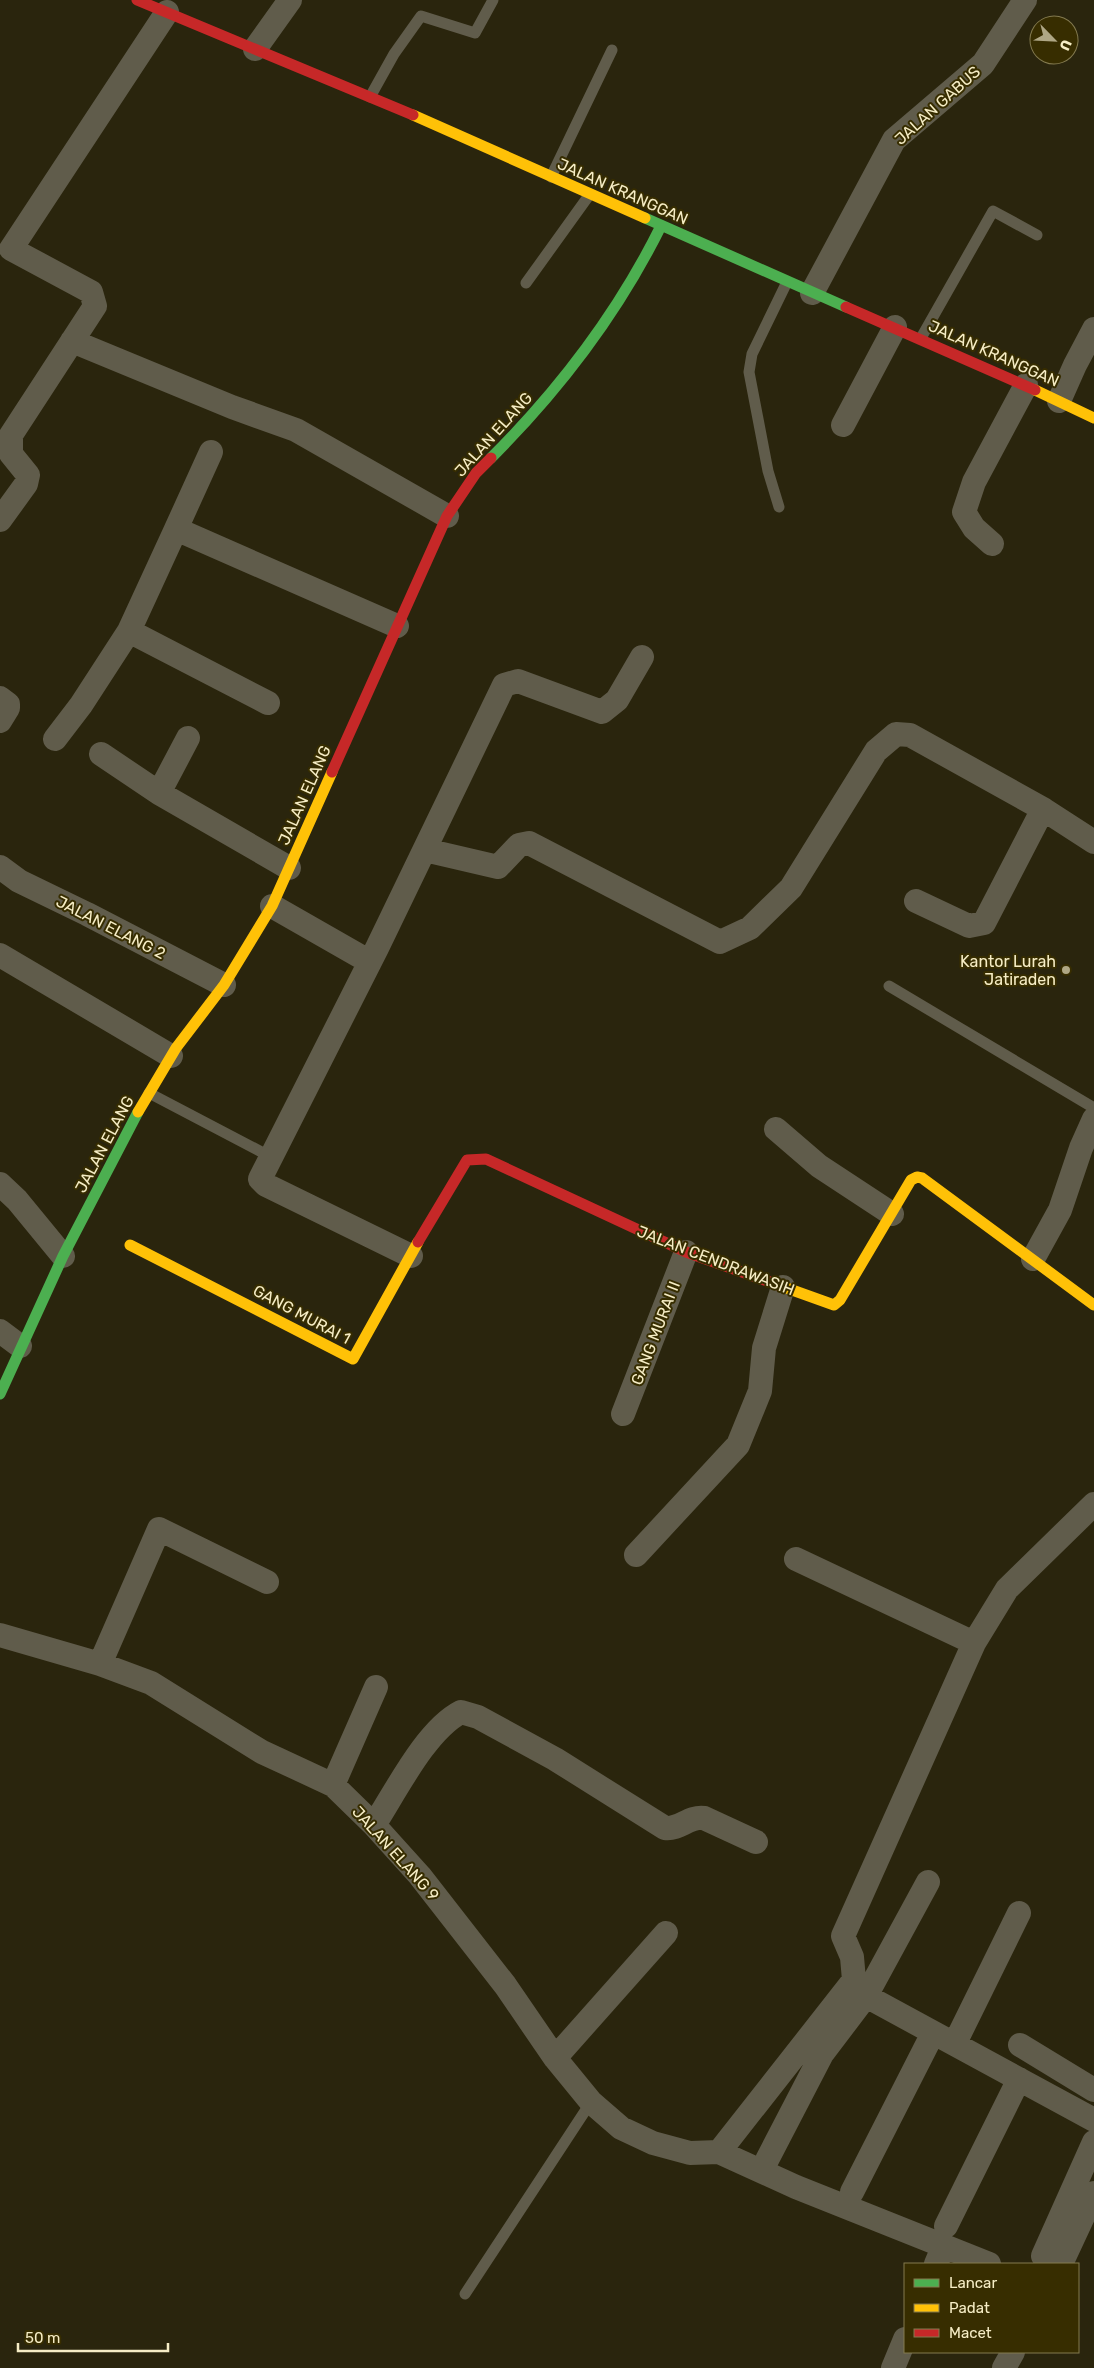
<svg xmlns="http://www.w3.org/2000/svg" width="1094" height="2368" viewBox="0 0 1094 2368" font-family="Rubik,sans-serif">
  <rect width="100%" height="100%" fill="#2a250d"/>
  <g fill="none" stroke-linecap="round" stroke-linejoin="round">
    <path stroke="#605c4b" stroke-width="11" d="M370 97 394 54 421 16 475 33 493 0
      M551 177 612 50
      M526 283 590 194
      M921 338 993 211 1037 235
      M779 507 768 471 749 372 752 354 787 282
      M889 986 1094 1108
      M149 1093 271 1157
      M465 2294 591 2102"/>
    <path stroke="#605c4b" stroke-width="24" d="M255 49 290 0
      M812 293 894 140 983 64 1025 0
      M72 341 232 407 296 430 447 516
      M1059 401 1075 365 1094 329
      M843 425 895 327
      M0 520 26 484 28 475 11 454V435L95 306 91 292 11 249 167 12
      M176 529 211 452
      M992 544 974 528 964 512 974 482 1026 385
      M129 631 268 703
      M0 698 8 704V708L0 721
      M55 739 81 705 129 631 176 529 397 626
      M101 754 159 793 289 868
      M159 793 188 738
      M425 850 498 867 519 845 529 843 720 942 750 928 791 888 876 751 896 734 910 735 1043 809 1094 842
      M0 867 19 881 87 914 224 985
      M916 901 969 926 984 923 1043 809
      M272 906 370 962
      M0 955 171 1056
      M776 1129 819 1166 892 1214
      M0 1184 17 1200 63 1256
      M411 1256 266 1185 260 1179 377 948 504 685 518 681 602 712 617 700 642 657
      M1033 1259 1060 1210 1081 1148 1094 1119
      M0 1331 20 1346
      M623 1414 686 1252
      M636 1555 738 1445 760 1391 764 1348 783 1287
      M796 1559 974 1643
      M0 1635 100 1664 151 1683 262 1752 333 1785 374 1825 420 1876 505 1985 555 2058 591 2102 621 2128 653 2143 690 2153 719 2152 796 2187 989 2264
      M100 1664 159 1529 267 1582
      M333 1785 376 1687
      M374 1825C396 1791 426 1730 461 1712L478 1717 555 1759 665 1828C679 1830 689 1816 704 1818L756 1842
      M866 1996 1094 2120
      M955 2043 1019 1913
      M1020 2045 1094 2090
      M555 2058 666 1933
      M719 2152 854 1980 852 1957 843 1936 974 1643 1007 1589 1094 1504
      M767 2160 822 2054 866 1996 928 1882
      M852 2192 933 2033
      M946 2226 1019 2079
      M1043 2256 1094 2142
      M936 2264 944 2245
      M1061 2264 1094 2193
      M893 2368 905 2339
      M1004 2368 1013 2352"/>
    <path stroke="#4caf50" stroke-width="11" d="M645 218 846 307
      M491 458C559 390 618 313 661 226
      M0 1394 63 1256 138 1112"/>
    <path stroke="#ffc107" stroke-width="11" d="M413 115 645 218
      M1035 390 1094 418
      M138 1112 176 1048 224 985 272 906 332 772
      M130 1245 353 1359 418 1242
      M781 1286 834 1305 840 1300 911 1180 917 1177 922 1178 1094 1305"/>
    <path stroke="#c62828" stroke-width="11" d="M137 0 413 115
      M846 307 1035 390
      M332 772 447 516 476 473 491 458
      M418 1242 467 1160 486 1159 686 1252 781 1286"/>
  </g>
  <circle fill="#afa785" stroke="#372d00" stroke-width="2" cx="1066" cy="970" r="5"/>
  <g text-anchor="middle" stroke-width="4" stroke-linejoin="round" paint-order="stroke">
    <g font-size="16" fill="#f6edc5" stroke="#372d00">
      <text transform="translate(937 105) rotate(-42)" y="6">JALAN GABUS</text>
      <text transform="translate(623 191) rotate(24)" y="6">JALAN KRANGGAN</text>
      <text transform="translate(994 353) rotate(24)" y="6">JALAN KRANGGAN</text>
      <text transform="translate(493 434) rotate(-48)" y="6">JALAN ELANG</text>
      <text transform="translate(304 795) rotate(-66)" y="6">JALAN ELANG</text>
      <text transform="translate(111 927) rotate(27)" y="6">JALAN ELANG 2</text>
      <text transform="translate(104 1144) rotate(-62)" y="6">JALAN ELANG</text>
      <text transform="translate(716 1260) rotate(21)" y="6">JALAN CENDRAWASIH</text>
      <text transform="translate(302 1314) rotate(28)" y="6">GANG MURAI 1</text>
      <text transform="translate(655 1333) rotate(-69)" y="6">GANG MURAI II</text>
      <text transform="translate(396 1853) rotate(48)" y="6">JALAN ELANG 9</text>
    </g>
    <g font-size="16" fill="#f6edc5" stroke="#372d00" text-anchor="end">
      <text x="1056" y="967">Kantor Lurah<tspan x="1056" dy="18">Jatiraden</tspan></text>
    </g>
  </g>
  <rect x="904" y="2263" width="175" height="90" fill="#372d00" stroke="#837a4f"/>
  <rect x="914" y="2279" width="25" height="8" fill="#4caf50" stroke="#837a4f"/>
  <text x="949" y="2288" font-size="15" fill="#f6edc5">Lancar</text>
  <rect x="914" y="2304" width="25" height="8" fill="#ffc107" stroke="#837a4f"/>
  <text x="949" y="2313" font-size="15" fill="#f6edc5">Padat</text>
  <rect x="914" y="2329" width="25" height="8" fill="#c62828" stroke="#837a4f"/>
  <text x="949" y="2338" font-size="15" fill="#f6edc5">Macet</text>
  <g transform="translate(1054 40) rotate(114)"><circle r="24" fill="#372d00" stroke="#837a4f"/>
  <path d="M0-4L9 19L0 12L-9 19Z" fill="#afa785"/>
  <text y="-8" font-size="14" font-weight="bold" text-anchor="middle" fill="#f6edc5">U</text>
  </g>
  <path d="M18 2343v8h150v-8" fill="none" stroke="#f6edc5" stroke-width="2.5"/>
  <text x="25" y="2343" font-size="15" fill="#f6edc5" stroke="#372d00" stroke-width="4" paint-order="stroke">50 m</text>
</svg>
